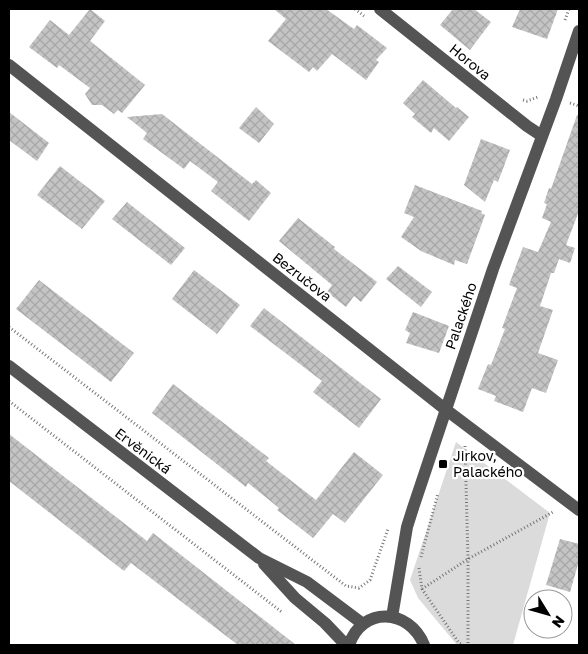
<svg xmlns="http://www.w3.org/2000/svg" width="588" height="654" viewBox="0 0 588 654" font-family="'Golos Text',sans-serif">
  <defs>
    <pattern id="building-cross-hatch" width="8" height="8" patternUnits="userSpaceOnUse" patternTransform="scale(1.25)"><rect width="8" height="8" fill="#c4c4c4"/><path d="M0 0l8 8M0 8l8-8" fill="none" stroke="#a7a7a7"/></pattern>
  </defs>
  <rect width="100%" height="100%" fill="#fff"/>
  <path fill="#dbdbdb" d="M456 442 550 513 513 645H457L418 598 410 580Z"/>
  <path fill="url(#building-cross-hatch)" d="M90 9 105 21 90 41 145 85 122 113 118 110 114 114 102 105H92L85 94 90 88 59 65 57 68 29 47 50 20 69 35Z
    M274 9H326L354 29 357 25 387 48 376 60 379 62 366 80 332 54 317 71 313 67 309 72 268 41 286 19Z
    M453 9H474L491 22 470 50 440 25Z
    M520 9H558L547 39 512 27Z
    M423 80 456 108 457 107 469 117 449 141 434 128 431 133 412 117 415 114 403 103Z
    M256 107 274 124 259 143 239 128Z
    M9 112 49 143 37 161 9 140Z
    M162 114 252 184 256 180 271 193 249 221 211 191 218 182 190 161 184 169 143 139 147 133 127 117Z
    M577 115H579V211L566 245 575 248 570 263 559 259 554 273H551L540 306 553 310 538 353 558 360 546 393 532 388 523 412 494 401 496 396 478 389 488 364 491 365 505 329 502 328 517 288 509 285 523 247 538 252 551 222 542 218 547 204 544 203 549 188 551 189Z
    M481 139 510 150 498 182 494 180 485 202 464 185Z
    M60 166 105 201 82 229 37 195Z
    M415 185 482 211 481 213 485 215 467 264 455 260 454 265 421 251 401 237 414 217 404 213Z
    M127 202 185 248 171 265 112 219Z
    M298 218 335 247 334 249 377 282 361 302 354 296 346 307 327 292 332 285 279 241Z
    M398 266 432 292 421 307 386 279Z
    M194 270 240 305 217 334 172 299Z
    M39 280 134 353 111 382 16 309Z
    M264 308 381 399 359 428 313 392 322 381 250 326Z
    M413 312 449 326 439 353 406 343 410 333 405 330Z
    M173 384 269 458 266 461 316 500 354 452 383 475 345 523 333 514 313 538 277 510 279 508 248 483 246 487 152 413Z
    M9 434 147 541 153 533 296 645H238L131 563 124 571 9 481Z
    M560 539 579 544V561L570 592 546 585Z"/>
  <g fill="none" stroke-linecap="round" stroke-linejoin="round">
    <path stroke="#767676" stroke-width="3" stroke-dasharray="1 2.5" stroke-linecap="butt" d="M355 9 364 16
      M565 20 569 9
      M523 100 527 101 538 97
      M570 103 579 106
      M9 327 346 586 359 588 370 580 388 529
      M9 401 283 613
      M465 446 468 559V645
      M421 557 438 493
      M419 568 422 589 459 643 463 645
      M422 589 468 559 553 512"/>
    <path stroke="#545454" stroke-width="12" d="M380 9 527 126 542 136
      M9 65 445 409 579 510
      M9 366 259 558 307 582 363 624
      M264 564 295 598 325 623 346 645
      M392 617 407 527 413 508 493 269 556 99 579 31
      M349 645C362 606 409 608 424 645"/>
  </g>
  <rect fill="#000" stroke="#fff" stroke-width="2" x="438" y="459" width="10" height="10" rx="2.5"/>
  <g text-anchor="middle" stroke-width="4.5" stroke-linejoin="round" paint-order="stroke">
    <g font-size="14" fill="#000" stroke="#fff">
      <text transform="translate(470 62) rotate(39)" y="5">Horova</text>
      <text transform="translate(302 277) rotate(38)" y="5">Bezručova</text>
      <text transform="translate(461 316) rotate(-71)" y="5">Palackého</text>
      <text transform="translate(143 451) rotate(37)" y="5">Ervěnická</text>
    </g>
    <g font-size="14" fill="#000" stroke="#fff" text-anchor="start">
      <text x="453" y="461">Jirkov,<tspan x="453" dy="16">Palackého</tspan></text>
    </g>
  </g>
  <rect width="588" height="654" fill="none" stroke="#000000" stroke-width="20"/>
  <g transform="translate(548 614) rotate(127)"><circle r="24" fill="#ffffff" stroke="#999999"/>
  <path d="M0-4L9 19L0 12L-9 19Z" fill="#000000"/>
  <text y="-8" font-size="14" font-weight="bold" text-anchor="middle" fill="#000000">N</text>
  </g>
</svg>
